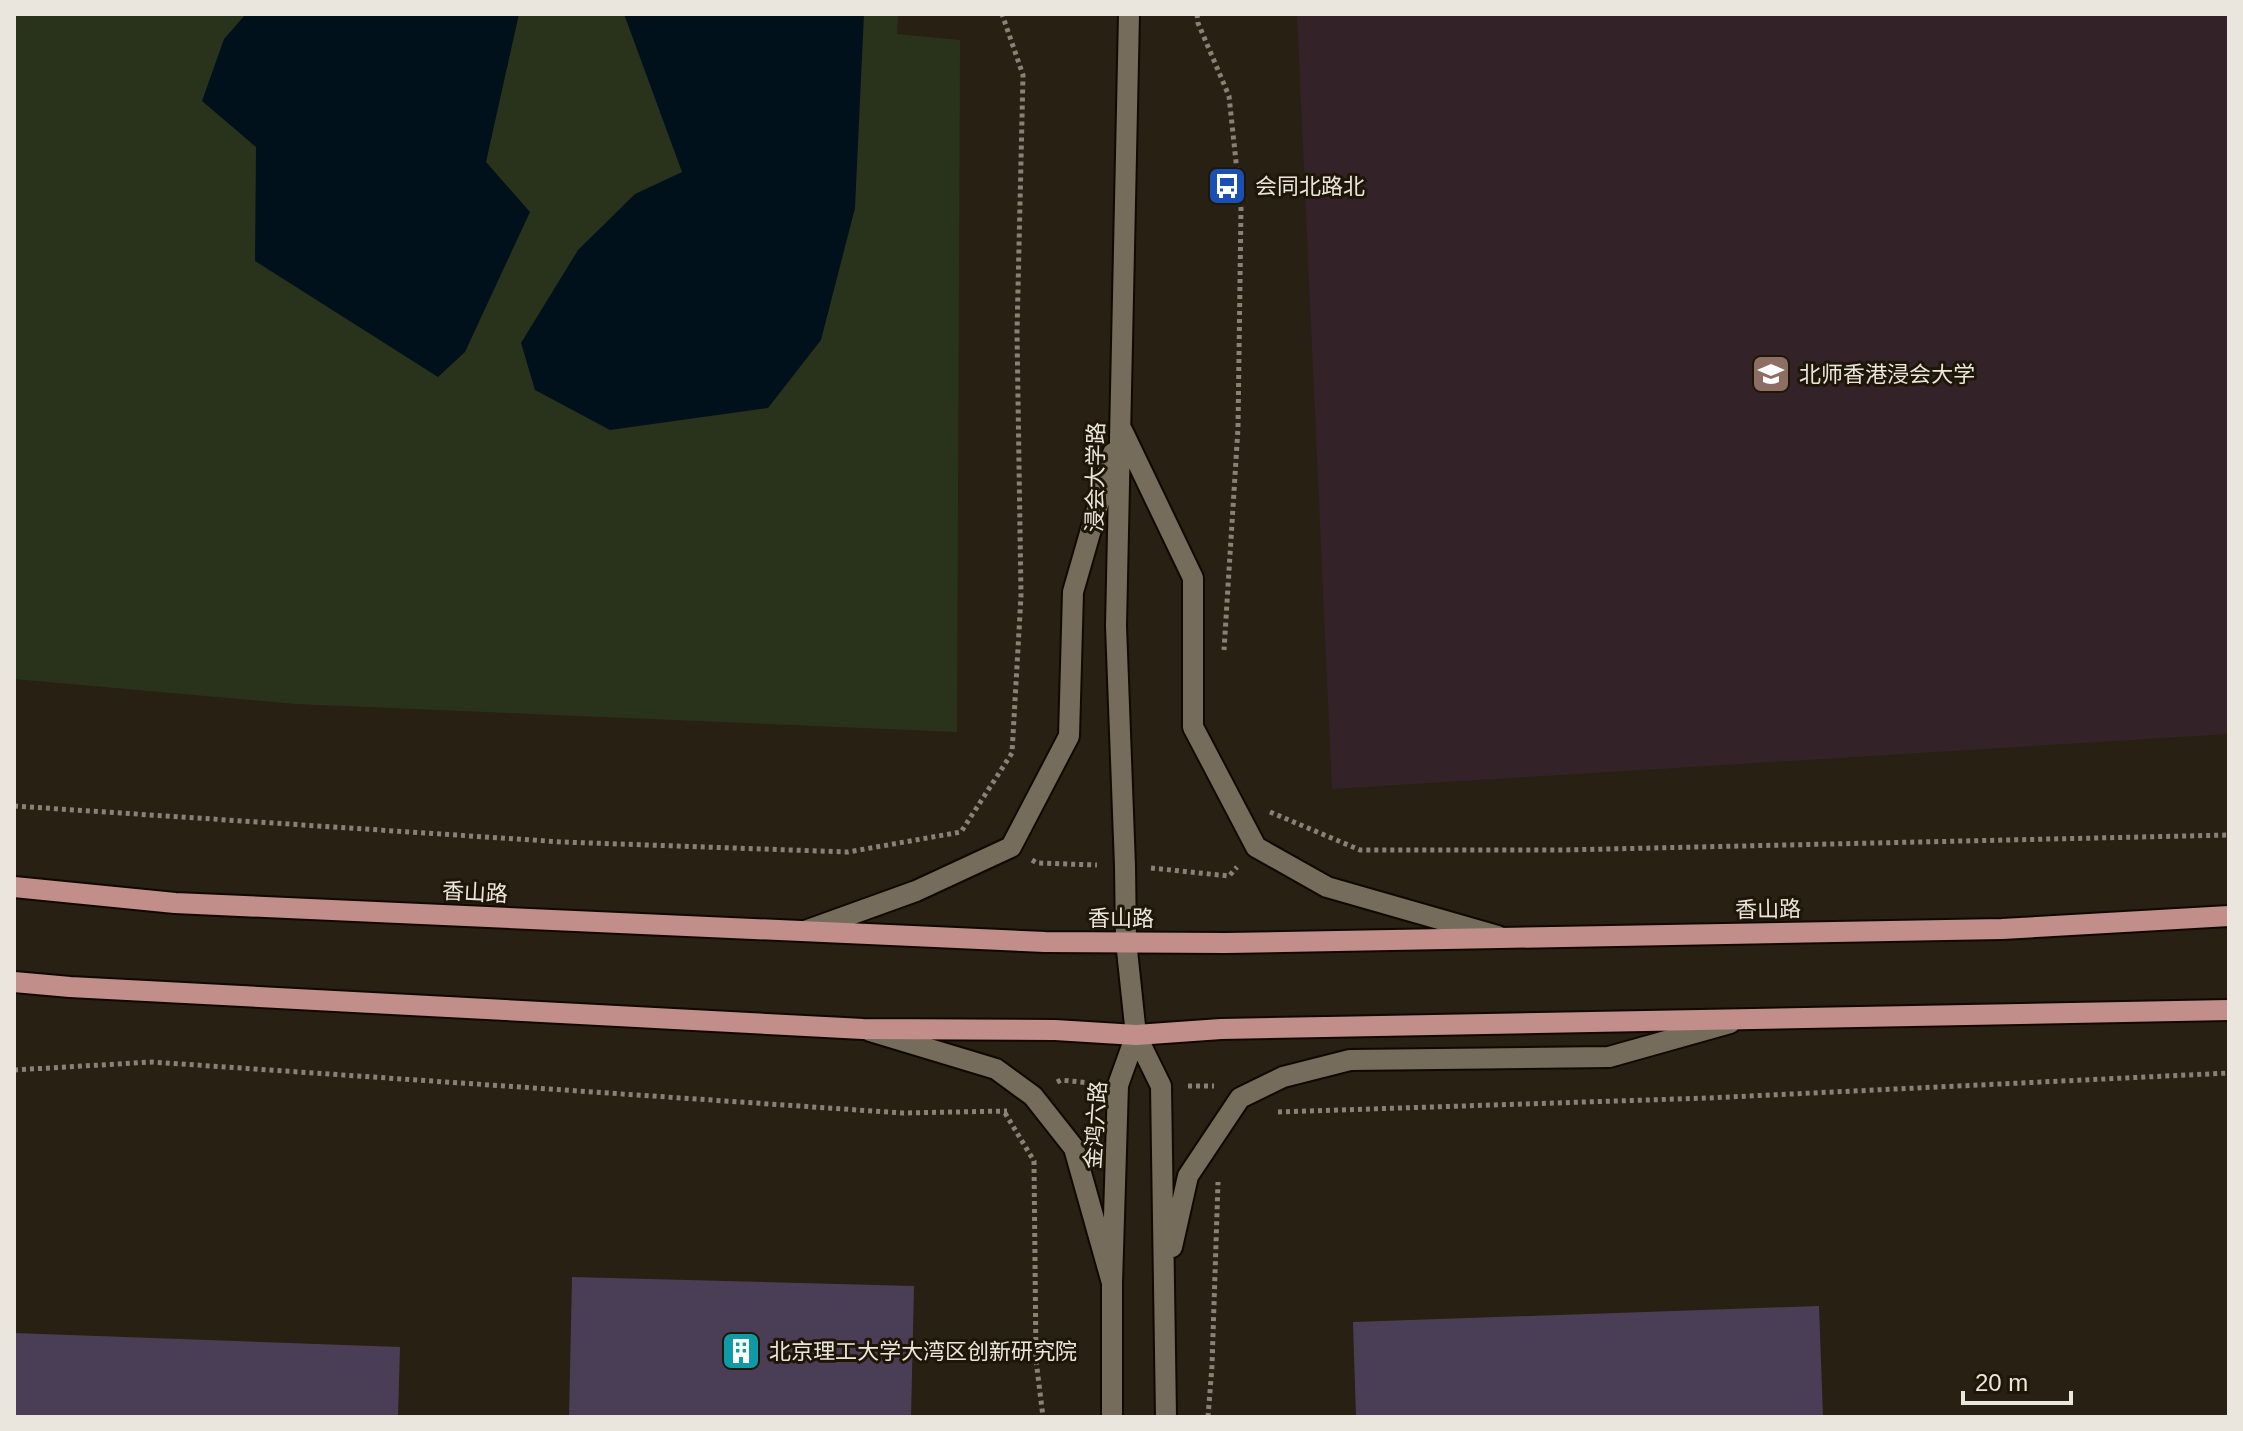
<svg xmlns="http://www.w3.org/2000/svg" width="2243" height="1431" viewBox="0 0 2243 1431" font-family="Helvetica,'Noto Sans SC',sans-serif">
  <rect width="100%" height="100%" fill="#282012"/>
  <path fill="#342229" d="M1297 14H2229V734L1332 789Z"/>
  <path fill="#29331c" d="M14 14H898L897 34 960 40 957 732 296 704 14 679Z"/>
  <path fill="#00111b" d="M246 14H519L486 162 530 212 465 352 438 377 255 261 256 147 202 101 224 39Z
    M624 14H864L855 208 821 340 768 408 610 430 535 390 521 343 578 250 635 194 682 172Z"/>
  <path fill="#4a3e57" d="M572 1277 914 1286 911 1417H569Z
    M1819 1306 1823 1417H1356L1353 1322Z
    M14 1333 400 1347 398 1417H14Z"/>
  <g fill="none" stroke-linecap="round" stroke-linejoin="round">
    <g stroke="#110901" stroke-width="24">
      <path id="tertiary" d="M1129 14 1116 626 1125 866 1126 941 1136 1035 1161 1086 1166 1417
        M1122 430 1193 578V727L1256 847 1327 887 1498 936
        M805 931 916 891 1011 847 1069 736 1073 592 1113 453
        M870 1031 996 1069 1033 1096 1074 1148 1112 1283
        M1172 1247 1188 1176 1240 1098 1283 1077 1350 1060 1609 1057 1730 1023
        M1112 1417V1283L1118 1085 1136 1035"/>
    </g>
    <g stroke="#110901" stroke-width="24">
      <path id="primary" d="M14 887 175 903 1045 942 1226 943 2002 929 2229 916
        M14 982 70 987 863 1029 1055 1030 1136 1035 1221 1029 2229 1010"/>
    </g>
    <path stroke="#888176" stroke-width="5" stroke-dasharray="4 4" stroke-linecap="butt" d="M1197 14 1198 23 1229 96 1241 209 1238 428 1224 650
      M14 806 562 842 848 852 961 832 1012 753 1021 596 1017 332 1023 75 1002 14
      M1270 812 1360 850H1564L2229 835
      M1032 860 1037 863 1097 865
      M1151 868 1229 876 1237 867
      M14 1070 152 1062 902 1113 1007 1111
      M1057 1082 1061 1080 1090 1083
      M1188 1086H1214
      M1278 1112 1708 1098 2229 1073
      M1005 1113 1034 1161 1036 1360 1043 1417
      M1208 1417 1212 1366 1218 1182"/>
    <use href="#tertiary" stroke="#756c5b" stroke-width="20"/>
    <use href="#primary" stroke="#c28e8a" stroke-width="20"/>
  </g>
  <defs>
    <g id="bus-square" transform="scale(2)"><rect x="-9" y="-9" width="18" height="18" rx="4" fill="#1a4fb4" stroke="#1e1708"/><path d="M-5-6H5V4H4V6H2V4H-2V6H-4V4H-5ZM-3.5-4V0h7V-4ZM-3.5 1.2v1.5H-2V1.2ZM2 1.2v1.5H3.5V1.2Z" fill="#fff"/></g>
    <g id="university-square" transform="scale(2)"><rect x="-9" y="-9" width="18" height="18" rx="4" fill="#8d6e63" stroke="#1e1708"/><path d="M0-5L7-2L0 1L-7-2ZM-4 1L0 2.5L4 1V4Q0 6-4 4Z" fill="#fff"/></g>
    <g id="building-square" transform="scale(2)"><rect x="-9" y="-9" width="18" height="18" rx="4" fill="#0f9aa8" stroke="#1e1708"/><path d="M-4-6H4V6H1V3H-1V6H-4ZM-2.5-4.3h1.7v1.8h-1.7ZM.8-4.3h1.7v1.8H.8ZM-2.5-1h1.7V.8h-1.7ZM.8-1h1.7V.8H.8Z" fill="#fff"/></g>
  </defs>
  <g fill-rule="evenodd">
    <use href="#bus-square" x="1227" y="186"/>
    <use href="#university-square" x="1771" y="374"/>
    <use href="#building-square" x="741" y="1351"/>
  </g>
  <g text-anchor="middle" stroke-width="6" stroke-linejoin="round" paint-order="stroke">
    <g font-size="22" fill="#ebe6dd" stroke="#1e1708" text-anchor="start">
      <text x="1255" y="194">会同北路北</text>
      <text x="1799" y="382">北师香港浸会大学</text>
      <text x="769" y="1359">北京理工大学大湾区创新研究院</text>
    </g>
    <g font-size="22" fill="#ebe6dd" stroke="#1e1708">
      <text transform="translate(1095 477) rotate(-89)" y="8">浸会大学路</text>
      <text transform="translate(475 892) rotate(3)" y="8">香山路</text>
      <text transform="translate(1768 909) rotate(-1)" y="8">香山路</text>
      <text x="1121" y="926">香山路</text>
      <text transform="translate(1095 1125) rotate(-86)" y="8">金鸿六路</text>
    </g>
  </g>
  <rect width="2243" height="1431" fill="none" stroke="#ebe6dd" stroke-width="32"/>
  <path d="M1963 1391v12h108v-12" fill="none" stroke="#ebe6dd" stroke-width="4"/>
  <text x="1975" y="1391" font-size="24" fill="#ebe6dd" stroke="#1e1708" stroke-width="6" paint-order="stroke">20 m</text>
</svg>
